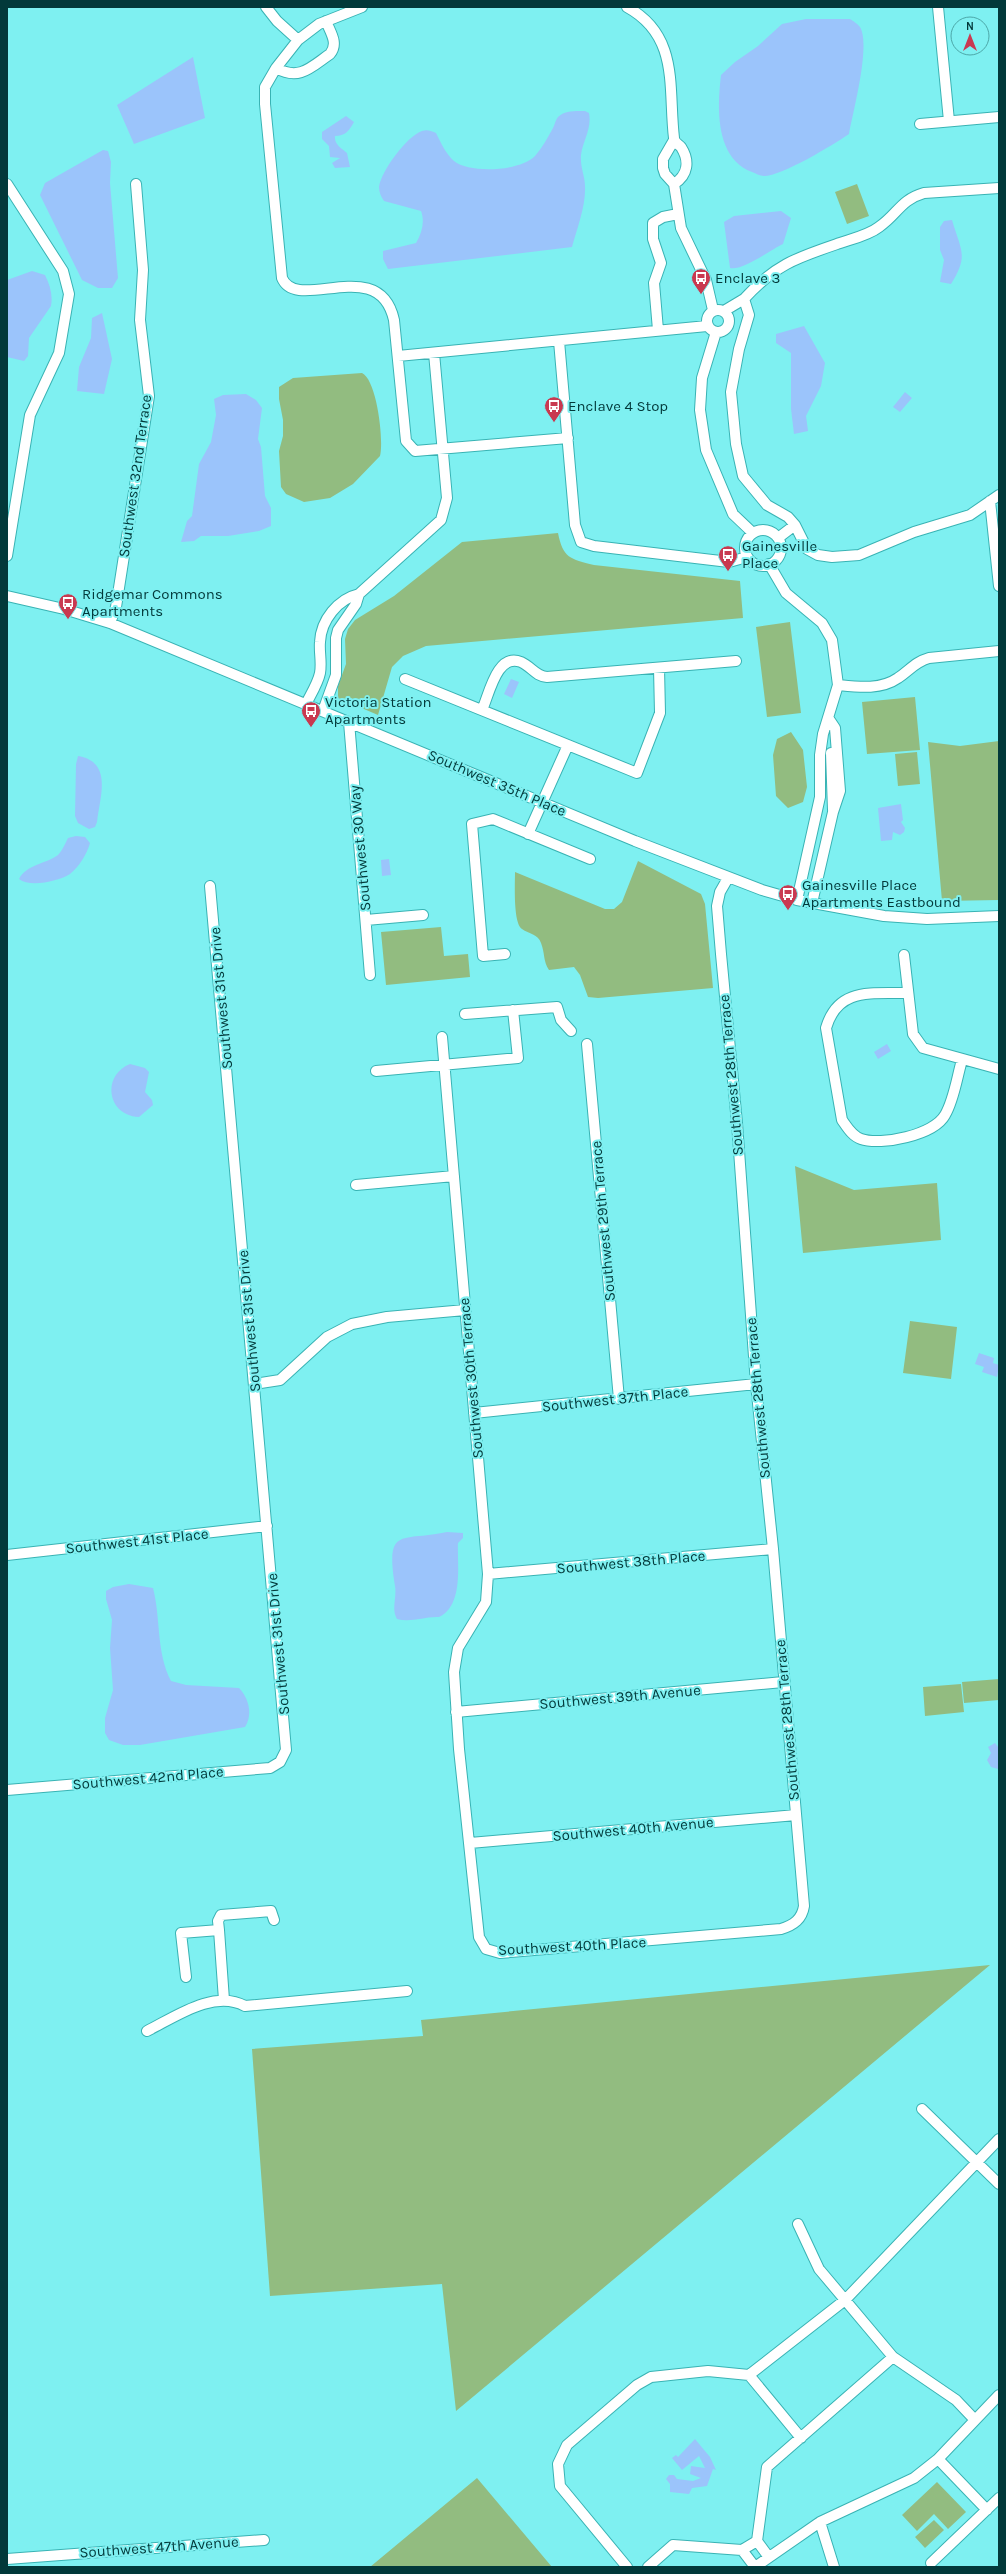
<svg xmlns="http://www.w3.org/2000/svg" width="1006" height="2574" viewBox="0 0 1006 2574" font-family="Karla,sans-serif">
  <rect width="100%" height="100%" fill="#7ef0f1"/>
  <path fill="#92bc80" d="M857 184 869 216 847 224 835 192Z
    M362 373C377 380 384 441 380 456L353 484 330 498 304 502 286 494 281 487 279 451 283 436V420L279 399V387L293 378Z
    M558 533C563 558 570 559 594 565L740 581 743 618 426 646 403 656 392 667 378 715 338 698V686L346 664 345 639 348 629 355 620 394 596 462 542Z
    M790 622 801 713 767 717 756 627Z
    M915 697 920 750 867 754 862 702Z
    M791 732 803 750 807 787 803 802 788 808 776 796 773 755 777 739Z
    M999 741V900L942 901 928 742 960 746Z
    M917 752 920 784 898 786 895 754Z
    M638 861 701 894 705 904 713 988 598 998 588 997 580 975 574 967 549 970C543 961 545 953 541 943 538 934 529 934 522 929 513 923 515 884 515 872L605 909H614L622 902Z
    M441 927 444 956 468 954 470 977 386 985 381 932Z
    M795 1166 854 1190 937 1183 941 1240 803 1253Z
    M910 1321 957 1327 951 1379 903 1373Z
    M999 1679V1700L964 1703 962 1682Z
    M961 1684 964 1712 925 1716 923 1687Z
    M990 1965 456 2411 442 2284 270 2296 252 2049 423 2036 421 2020Z
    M477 2478 552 2567H370Z
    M937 2482 966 2512 948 2529 934 2514 917 2531 902 2515Z
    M934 2520 944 2530 925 2548 915 2537Z"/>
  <path fill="#9bc4fb" d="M806 19H850C853 21 858 24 860 27 871 45 853 112 849 134 833 145 782 176 764 176 760 176 755 173 752 172 715 158 717 108 721 75L735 62 758 46 782 24Z
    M193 57 205 118 134 144 117 105Z
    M585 111 589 113C592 129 583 140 581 155 580 167 585 176 585 186 586 206 577 228 572 247L388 269 383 259V251L416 243C422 233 425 222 421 211L384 201C381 197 379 192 379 187 381 171 407 136 422 131 427 129 432 131 436 133 441 143 446 154 454 161 470 174 521 171 535 156 542 148 548 137 553 128 555 124 556 119 558 117 565 110 576 111 585 111Z
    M346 116 354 122C349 131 345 136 335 136 334 144 341 148 347 153L350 167 335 168 332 163 340 158 330 157 329 146 322 139V132Z
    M103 150 108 151 111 162 110 183 118 278 112 288H98L82 280 40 195 45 183Z
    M781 211 791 218 783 244C770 250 743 271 730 268L724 222 734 216Z
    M952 220C961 251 969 255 951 284L940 282 944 260 940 250V227L944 221Z
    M32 271 45 275C50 285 53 295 51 306L29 338 28 356 24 361 7 357V280Z
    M102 313 112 359 104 394 77 391 79 367 91 338 92 318Z
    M804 326 825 363 821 386 806 416 808 431 794 434 791 409V353L776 343V334Z
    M905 392 912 398 900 412 893 407Z
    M246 394 256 400 262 408 258 439 261 447 265 496 271 508V526L259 531 228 536H201L194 541 181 542 187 521 192 516 199 464 211 442 216 415 214 399 223 395Z
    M511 679 519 682 512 698 504 694Z
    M78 756C113 762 100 796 97 822L95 827 89 829 78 823 75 816 76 764Z
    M901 804 903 820 901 822 905 828 904 832 900 835 893 832 892 840 881 841 878 808Z
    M76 836 85 837 90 843C87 854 79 867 70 874 59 881 30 888 19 879 27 864 46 864 58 855 62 851 65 844 68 838Z
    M389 859 391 875 382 876 381 860Z
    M887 1044 891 1051 878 1059 874 1052Z
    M130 1064 145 1068 149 1072 145 1092 152 1100 153 1105 139 1117C106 1115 102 1075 130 1064Z
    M979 1353 994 1358 993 1363 999 1365 997 1377 982 1372 984 1367 975 1364Z
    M447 1532 463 1533V1538L458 1543C457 1564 464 1605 439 1617 425 1616 411 1623 397 1619 391 1609 397 1598 395 1586 385 1525 402 1542 447 1532Z
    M129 1584 153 1588C161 1619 156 1652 171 1681L186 1685 239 1688C249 1698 253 1715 245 1727L140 1745H123L109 1740 105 1733V1718L113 1690 110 1648 112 1620 106 1599V1591L113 1587Z
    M995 1743 999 1748 998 1769 991 1767 987 1760 991 1753 988 1747Z
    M695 2439 710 2457 716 2470 713 2469 707 2486 692 2488 689 2494 670 2492V2484L666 2479 669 2475H674L677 2479 693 2481 701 2478 690 2474 691 2466 705 2468 699 2456 682 2470 672 2458 676 2455 678 2457Z"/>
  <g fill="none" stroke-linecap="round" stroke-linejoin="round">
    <g stroke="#39b3b4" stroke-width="12">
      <path id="minor" d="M266 7 277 21 298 40
        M627 7C680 36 668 88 674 138 674 142 678 144 681 147 690 161 688 175 674 184
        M938 7 949 121
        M326 21C330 32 339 43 330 54 311 67 300 81 276 68L265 87V104L282 278C297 314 379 253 394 320L406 441 415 451 568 438
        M276 68 298 40 319 24 362 7
        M920 124 999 117
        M674 140 663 159V168L665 174 674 184 681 228 706 280 713 310
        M7 184 63 271 69 294 59 353 30 415 7 556
        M999 188 924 193C900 200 898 214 879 227 869 235 852 239 840 243 796 258 776 264 744 299L749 315 739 349 731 392 736 444 743 476 767 505 788 517 795 525 807 549 818 555 832 557 859 555 914 532 970 515 999 495
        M707 321a11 11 0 1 1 22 0a11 11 0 1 1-22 0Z
        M724 311 744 299
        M658 330 654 283 661 263 653 239V223L663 217 678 214
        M716 332 702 378 700 410 706 450 733 514 753 533
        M559 341 575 525 581 542 594 546 729 562 747 557
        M398 356 707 326
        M990 501 999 586
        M745 548a18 18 0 1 1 36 0a18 18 0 1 1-36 0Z
        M778 538 795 525
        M769 564 786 593 822 623 832 640 838 685 823 734 820 755V797L797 900
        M7 596 64 609 110 623 635 841 762 890 797 900 884 916 927 919 999 916
        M110 623 116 607 149 396 140 320 143 270 136 184
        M405 679 637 773 660 713 659 668
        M838 685C858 687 881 690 898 678 910 670 915 662 929 658L999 651
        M306 704C311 694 318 683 320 673 322 662 319 652 320 642 321 620 338 599 359 594L441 520 447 498 434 353
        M482 710C489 695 497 652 521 662 532 667 535 676 547 677L736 661
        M323 711 336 675V638L338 630 356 604 359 594
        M349 722 370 975
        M831 753 833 810
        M528 834 568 745
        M812 903 833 812 840 791 835 728 829 719
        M366 920 423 915
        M505 954 483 956 472 824 493 819 590 859
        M904 955 913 1034 923 1048 999 1069
        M907 993C871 994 838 987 826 1028L842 1120C847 1127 852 1136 861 1139 881 1146 934 1135 945 1115 954 1100 957 1077 962 1060
        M465 1014 557 1007 561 1020 571 1031
        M442 1037 488 1574 486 1602 458 1648 454 1672 459 1749 479 1937 486 1949 500 1953 781 1929C794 1925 802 1919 804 1906L773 1549 756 1384 737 1123 721 954 717 906 720 892 728 878
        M587 1044 619 1399
        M376 1071 518 1058 513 1010
        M356 1185 454 1176
        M254 1384 280 1380 327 1337 352 1324 387 1317 465 1310
        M474 1413 756 1384
        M7 1555 267 1526
        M488 1574 773 1549
        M456 1712 783 1682
        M7 1790 270 1768 280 1762 286 1750 210 886
        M470 1843 796 1815
        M219 1930 218 1921 221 1915 271 1911 274 1920
        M186 1977 181 1933 219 1930 224 2000
        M147 2031C175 2017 214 1989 245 2006L407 1991
        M922 2109 999 2184
        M798 2224 819 2269 893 2357 956 2400 975 2420
        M749 2375 801 2438
        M938 2459 987 2510
        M820 2522 834 2567
        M742 2550 755 2567
        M768 2556 757 2541 767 2467 893 2357
        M7 2559 264 2540
        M931 2563 999 2498
        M627 2567 560 2486 558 2464 567 2445 637 2385 651 2377 708 2371 749 2375 845 2300 999 2139
        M648 2567 673 2545 742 2550 757 2541
        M755 2567 820 2522 914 2478 938 2459 999 2395"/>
    </g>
    <use href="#minor" stroke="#fff" stroke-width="10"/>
  </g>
  <defs>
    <g id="bus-pin" transform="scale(1)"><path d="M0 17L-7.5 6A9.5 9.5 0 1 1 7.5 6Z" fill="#c93950" stroke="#7ef0f1"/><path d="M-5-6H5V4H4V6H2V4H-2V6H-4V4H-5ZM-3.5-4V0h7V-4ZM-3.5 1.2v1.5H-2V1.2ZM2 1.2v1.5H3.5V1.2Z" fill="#fff"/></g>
  </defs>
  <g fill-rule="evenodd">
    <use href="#bus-pin" x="701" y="278"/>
    <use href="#bus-pin" x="554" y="406"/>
    <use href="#bus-pin" x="728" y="555"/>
    <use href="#bus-pin" x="68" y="603"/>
    <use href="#bus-pin" x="311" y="711"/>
    <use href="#bus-pin" x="788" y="894"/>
  </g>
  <g text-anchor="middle" stroke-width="4" stroke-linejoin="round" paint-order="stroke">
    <g font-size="15" fill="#02393a" stroke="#7ef0f1" text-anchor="start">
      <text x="715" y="283">Enclave 3</text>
      <text x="568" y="411">Enclave 4 Stop</text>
      <text x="742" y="551">Gainesville<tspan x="742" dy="17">Place</tspan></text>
      <text x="82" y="599">Ridgemar Commons<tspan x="82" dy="17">Apartments</tspan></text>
      <text x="325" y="707">Victoria Station<tspan x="325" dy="17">Apartments</tspan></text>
      <text x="802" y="890">Gainesville Place<tspan x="802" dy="17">Apartments Eastbound</tspan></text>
    </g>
    <g font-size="15" fill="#02393a" stroke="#7ef0f1">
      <text transform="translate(135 476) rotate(-82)" y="5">Southwest 32nd Terrace</text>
      <text transform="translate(497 783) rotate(23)" y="5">Southwest 35th Place</text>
      <text transform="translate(360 848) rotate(-95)" y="5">Southwest 30 Way</text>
      <text transform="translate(221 998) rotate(-95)" y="5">Southwest 31st Drive</text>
      <text transform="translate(731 1075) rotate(-95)" y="5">Southwest 28th Terrace</text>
      <text transform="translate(603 1221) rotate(-95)" y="5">Southwest 29th Terrace</text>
      <text transform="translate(249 1321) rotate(-95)" y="5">Southwest 31st Drive</text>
      <text transform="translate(471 1378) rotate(-95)" y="5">Southwest 30th Terrace</text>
      <text transform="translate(758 1398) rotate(-95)" y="5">Southwest 28th Terrace</text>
      <text transform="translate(615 1399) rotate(-6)" y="5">Southwest 37th Place</text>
      <text transform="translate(137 1541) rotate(-6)" y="5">Southwest 41st Place</text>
      <text transform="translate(631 1562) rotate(-5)" y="5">Southwest 38th Place</text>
      <text transform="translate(278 1644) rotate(-95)" y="5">Southwest 31st Drive</text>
      <text transform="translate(620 1697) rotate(-5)" y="5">Southwest 39th Avenue</text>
      <text transform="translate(787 1720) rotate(-95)" y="5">Southwest 28th Terrace</text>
      <text transform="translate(148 1778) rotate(-5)" y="5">Southwest 42nd Place</text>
      <text transform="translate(633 1829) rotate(-5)" y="5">Southwest 40th Avenue</text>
      <text transform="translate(572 1946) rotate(-3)" y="5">Southwest 40th Place</text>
      <text transform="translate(159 2547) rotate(-4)" y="5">Southwest 47th Avenue</text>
    </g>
  </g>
  <rect width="1006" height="2574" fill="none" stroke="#02393a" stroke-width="16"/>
  <g transform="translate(970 36)"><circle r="19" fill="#7ef0f1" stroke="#4ca7a8"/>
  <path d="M0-3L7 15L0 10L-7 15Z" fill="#c93950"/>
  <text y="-6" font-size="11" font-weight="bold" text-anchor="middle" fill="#02393a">N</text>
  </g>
</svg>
